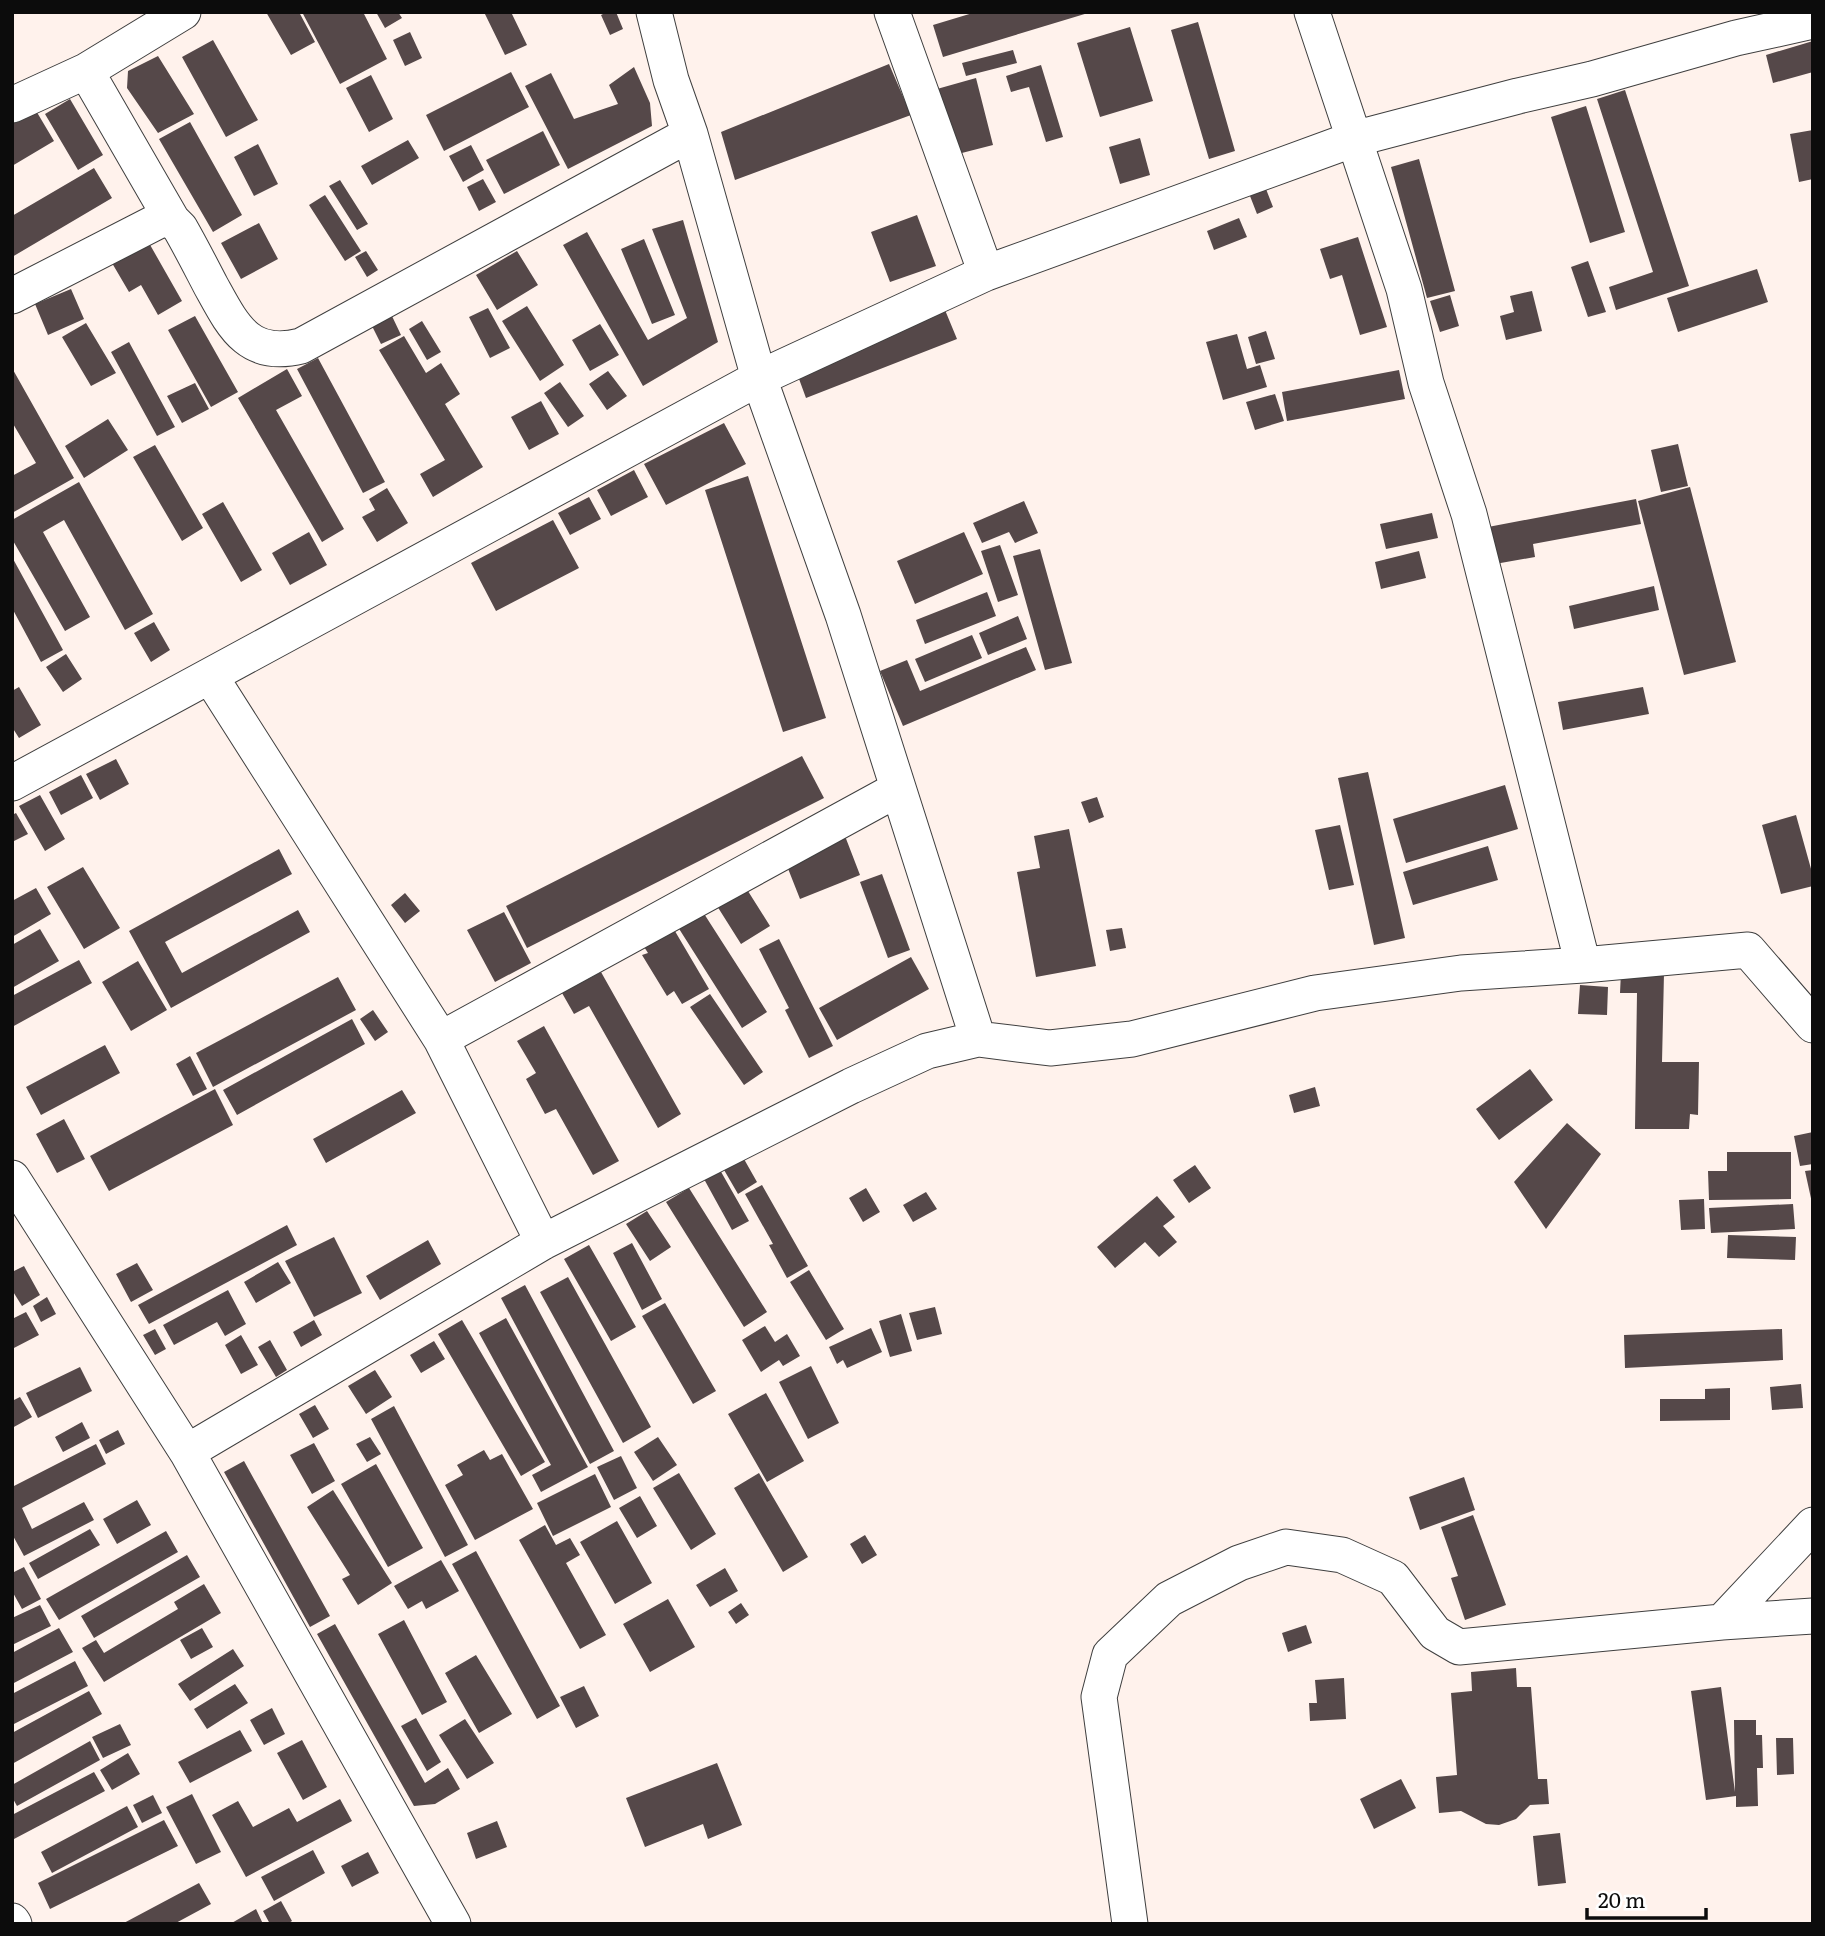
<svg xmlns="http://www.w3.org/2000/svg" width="1825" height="1936" viewBox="0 0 1825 1936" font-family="Literata,serif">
  <rect width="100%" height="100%" fill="#fff2ec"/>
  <path fill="#554849" d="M266 12H299L315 42 291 55Z
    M302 12H363L387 59 340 84Z
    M376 12H398L402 18 385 28Z
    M484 12H511L527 45 505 55Z
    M607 12H616L623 29 610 35 601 15Z
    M976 12H1088V13L943 57 933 25Z
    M1198 22 1235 151 1209 159 1171 30Z
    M1130 27 1153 101 1100 117 1077 43Z
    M410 32 422 58 405 66 393 40Z
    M213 40 258 120 226 137 182 57Z
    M1813 41V72L1773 83 1766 55Z
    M1013 50 1017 63 966 76 962 63Z
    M158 56 194 114 158 133 127 88 128 71Z
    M889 64 911 115 735 180 721 132Z
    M1041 65 1063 137 1046 142 1029 87 1011 92 1006 76Z
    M634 67 650 103 652 126 568 169 525 86 551 73 574 119 618 104 609 85Z
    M511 72 529 107 444 151 426 115Z
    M371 75 393 119 369 132 346 88Z
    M976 78 993 145 954 155 937 89Z
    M1625 90 1689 286 1616 310 1609 287 1653 272 1597 99Z
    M70 99 103 155 78 170 45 114Z
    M1586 106 1625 232 1590 243 1551 117Z
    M35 109 54 141 12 166V122Z
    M190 122 242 215 213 232 159 139Z
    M1813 130V179L1799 182 1790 134Z
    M543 131 560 165 504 194 486 160Z
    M1140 138 1150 175 1120 184 1109 147Z
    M408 140 419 158 372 185 361 166Z
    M258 144 278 184 254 196 234 157Z
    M471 145 484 170 463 182 449 156Z
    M1419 159 1455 291 1427 298 1391 167Z
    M94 168 112 198 12 257V216Z
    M483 179 496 202 479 211 467 187Z
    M340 180 368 224 357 230 329 186Z
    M1266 189 1273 207 1257 214 1250 196Z
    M325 195 361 251 345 261 309 205Z
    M917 215 936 266 890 282 871 232Z
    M1239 218 1247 237 1214 250 1207 231Z
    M683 220 718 342 643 386 563 245 587 232 648 340 687 318 652 229Z
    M259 223 278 259 241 279 221 243Z
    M1358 237 1387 327 1360 335 1342 275 1330 279 1320 249Z
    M644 239 675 315 652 324 621 249Z
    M149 243 182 301 158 315 141 285 129 292 112 263Z
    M366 251 378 270 367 277 355 257Z
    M517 251 538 285 497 310 476 275Z
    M1588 261 1606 312 1588 317 1571 267Z
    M1757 269 1768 302 1678 332 1667 298Z
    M71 289 84 319 48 335 35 304Z
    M1532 291 1542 331 1506 340 1500 316 1514 312 1510 296Z
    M1450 295 1459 326 1440 332 1430 301Z
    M527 306 564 365 540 381 502 321Z
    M488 308 510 348 490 358 469 317Z
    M945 310 957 339 806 398 795 368Z
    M391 314 401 335 381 344 371 324Z
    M195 316 238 392 211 407 168 330Z
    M422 321 441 352 427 360 409 329Z
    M86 323 116 373 91 386 62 337Z
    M600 324 619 355 590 371 572 340Z
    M1266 331 1275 359 1256 364 1248 337Z
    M1237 334 1247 369 1260 365 1267 387 1223 400 1206 342Z
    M404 336 426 373 441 363 460 394 445 404 483 467 433 497 420 474 445 460 379 350Z
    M129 342 175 427 157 436 111 352Z
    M318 358 385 482 363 493 297 369Z
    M12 368 74 478 12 513V476L36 463 12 422Z
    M287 369 302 396 276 410 344 529 322 542 238 398Z
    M1399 370 1405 399 1287 421 1282 392Z
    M608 371 627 396 607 410 589 384Z
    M560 382 584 416 568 427 544 393Z
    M195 383 209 409 182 423 167 396Z
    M1275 394 1284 421 1255 430 1246 402Z
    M541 401 559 434 529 450 511 417Z
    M108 419 128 450 84 478 65 446Z
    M724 423 746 464 666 505 644 464Z
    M1678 444 1688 486 1661 492 1651 450Z
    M155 445 203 528 182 541 133 457Z
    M634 470 648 497 611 516 597 490Z
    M748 476 826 718 783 732 705 490Z
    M79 482 153 614 125 630 64 520 43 532 90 617 65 631 12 539V520Z
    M1690 487 1736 662 1684 675 1638 501Z
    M387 488 408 523 377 542 362 517 375 510 369 499Z
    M589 497 601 519 570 535 558 513Z
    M1636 499 1641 524 1533 544 1535 557 1495 564 1488 527Z
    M1024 501 1038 533 1015 543 1009 532 982 543 973 523Z
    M223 502 262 570 241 582 202 514Z
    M1432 513 1438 538 1386 549 1380 524Z
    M553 520 579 568 496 611 471 563Z
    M309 532 327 565 290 585 272 553Z
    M964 532 983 574 915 604 897 561Z
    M1000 545 1018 595 998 602 981 551Z
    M1040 549 1072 663 1045 670 1013 556Z
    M1419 551 1426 578 1381 589 1375 562Z
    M12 557 63 650 41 662 12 608Z
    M1654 586 1659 610 1574 629 1569 606Z
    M987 592 996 616 925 644 916 620Z
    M1018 616 1027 639 988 655 979 633Z
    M154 622 170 650 151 662 134 633Z
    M972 635 982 658 925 682 915 659Z
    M1026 647 1036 670 903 726 880 671 907 660 920 691Z
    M66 654 82 679 63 692 46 667Z
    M19 687 41 725 19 738 12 727V691Z
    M1643 687 1649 714 1563 730 1558 702Z
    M802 756 824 798 527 948 506 906Z
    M116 759 129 784 100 800 86 774Z
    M1368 772 1405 938 1374 945 1338 778Z
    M81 775 93 798 61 815 49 792Z
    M1505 785 1518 829 1406 863 1393 819Z
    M40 795 65 839 45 851 19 806Z
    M1097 797 1104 817 1089 823 1081 802Z
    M16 813 28 834 12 842V815Z
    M1796 815 1813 876V886L1781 894 1762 825Z
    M1340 825 1354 885 1329 890 1315 830Z
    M1069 829 1096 966 1036 977 1017 872 1040 868 1034 836Z
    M845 836 860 875 800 899 785 861Z
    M1488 846 1498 880 1413 905 1403 872Z
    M279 849 292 874 165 942 182 973 298 910 310 932 171 1008 129 931Z
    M83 867 120 928 84 949 47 887Z
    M882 874 910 950 888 958 860 882Z
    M741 880 770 926 741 944 712 898Z
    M36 888 51 914 12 937V901Z
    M405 893 420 911 405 923 391 905Z
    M701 909 767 1012 742 1028 676 924Z
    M504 912 531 963 495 982 467 930Z
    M669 921 709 989 682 1004 674 991 667 996 642 955 648 953 639 939Z
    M1122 928 1126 948 1110 951 1106 930Z
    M40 929 59 961 12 988V945Z
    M779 939 833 1046 809 1058 785 1010 789 1008 759 949Z
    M911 957 929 989 837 1040 819 1008Z
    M79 960 92 983 12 1027V996Z
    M138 961 167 1010 131 1031 102 982Z
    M601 972 681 1114 658 1128 589 1006 574 1014 562 993Z
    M1621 972 1664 973 1662 1062H1699L1698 1115 1690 1114 1689 1129H1635L1637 993H1620Z
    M338 977 356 1010 213 1087 196 1053Z
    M1580 985 1608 987 1607 1015 1578 1014Z
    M710 994 763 1072 744 1085 690 1007Z
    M373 1010 388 1032 375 1041 360 1019Z
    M352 1019 365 1044 237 1115 223 1090Z
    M544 1026 619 1161 593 1175 556 1109 545 1114 526 1079 536 1073 517 1041Z
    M105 1045 120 1073 41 1115 26 1087Z
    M190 1056 207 1089 193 1096 176 1064Z
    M1530 1069 1553 1100 1499 1140 1476 1109Z
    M1315 1087 1320 1106 1294 1113 1289 1095Z
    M215 1089 233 1125 109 1191 90 1156Z
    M402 1090 416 1113 326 1163 313 1139Z
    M64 1119 85 1159 57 1173 36 1134Z
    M1567 1123 1601 1154 1546 1229 1514 1182Z
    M1813 1132V1164L1800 1166 1794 1136Z
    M740 1152 757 1182 738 1194 720 1163Z
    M1727 1152H1791V1199L1709 1200 1708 1171H1727Z
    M1195 1165 1211 1188 1189 1203 1173 1180Z
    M720 1170 749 1221 732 1230 704 1179Z
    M1813 1170V1203H1812L1805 1171Z
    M762 1185 808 1266 787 1278 769 1245 773 1244 745 1194Z
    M689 1188 767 1312 744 1327 666 1202Z
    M866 1188 880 1212 863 1222 849 1198Z
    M926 1192 937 1209 913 1222 903 1205Z
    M1157 1196 1175 1217 1163 1226 1177 1242 1159 1257 1145 1242 1115 1268 1097 1247Z
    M1704 1199 1705 1229 1681 1230 1679 1200Z
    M1793 1204 1795 1229 1711 1233 1709 1208Z
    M647 1211 671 1247 650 1261 626 1224Z
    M287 1225 297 1245 149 1324 138 1305Z
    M1728 1235 1796 1237 1795 1260 1727 1258Z
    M334 1237 362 1293 314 1317 285 1261Z
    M428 1240 441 1264 380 1300 366 1276Z
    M632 1243 662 1299 642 1310 613 1253Z
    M589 1245 636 1327 611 1341 564 1259Z
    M278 1262 291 1283 256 1303 244 1282Z
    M137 1263 153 1290 131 1302 116 1274Z
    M24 1266 40 1295 22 1306 12 1290V1272Z
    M809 1270 844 1329 826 1340 790 1282Z
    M568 1277 651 1427 623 1443 540 1292Z
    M525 1285 614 1451 590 1464 501 1298Z
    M228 1290 246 1324 225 1336 217 1322 174 1345 163 1325Z
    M47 1297 56 1314 41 1322 33 1306Z
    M665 1303 716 1391 693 1404 642 1316Z
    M935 1307 942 1334 917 1340 909 1313Z
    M26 1312 39 1335 12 1349V1319Z
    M901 1314 912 1351 890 1357 879 1321Z
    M506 1318 588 1467 541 1492 532 1475 551 1465 479 1333Z
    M314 1320 322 1335 301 1347 293 1332Z
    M462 1320 545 1462 521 1476 438 1334Z
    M765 1326 775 1342 787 1334 800 1356 783 1366 779 1360 761 1372 742 1340Z
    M871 1328 882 1352 847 1368 843 1360 837 1364 829 1347Z
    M155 1329 166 1349 155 1355 143 1335Z
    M1782 1329 1783 1360 1625 1368 1624 1335Z
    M241 1335 258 1365 241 1374 225 1345Z
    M270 1340 287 1370 276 1377 258 1347Z
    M434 1341 445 1359 421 1373 410 1355Z
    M811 1366 839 1423 808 1439 779 1382Z
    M80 1367 92 1391 38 1418 26 1393Z
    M375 1370 392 1397 366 1414 348 1386Z
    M1801 1384 1803 1408 1772 1410 1770 1387Z
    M1730 1388V1420L1660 1421V1399H1705V1389Z
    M766 1393 804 1461 767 1482 728 1414Z
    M20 1397 32 1417 12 1428V1401Z
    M315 1405 329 1429 313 1438 299 1414Z
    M394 1406 468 1545 445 1557 371 1419Z
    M82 1422 90 1438 63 1452 55 1437Z
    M118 1430 125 1444 106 1454 99 1440Z
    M370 1437 381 1454 367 1462 356 1444Z
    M658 1437 677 1465 653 1481 634 1452Z
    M314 1443 335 1481 312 1494 290 1455Z
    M96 1444 106 1464 22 1508 32 1529 84 1502 94 1520 24 1556 12 1534V1487Z
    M484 1450 490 1460 502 1454 533 1509 475 1540 445 1485 463 1475 457 1465Z
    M621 1456 637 1488 614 1500 597 1467Z
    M244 1461 330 1616 310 1627 224 1472Z
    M376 1464 423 1548 388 1567 341 1484Z
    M679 1473 716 1534 691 1550 653 1488Z
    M759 1473 808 1557 783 1572 734 1488Z
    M595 1474 611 1507 553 1536 537 1503Z
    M1464 1477 1475 1510 1420 1530 1409 1497Z
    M333 1490 392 1583 358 1605 342 1579 350 1575 307 1507Z
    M640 1496 657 1526 637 1538 619 1508Z
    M137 1500 151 1525 117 1544 103 1519Z
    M1473 1515 1506 1605 1465 1620 1451 1578 1458 1576 1441 1527Z
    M617 1521 652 1583 615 1604 580 1542Z
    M545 1525 556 1545 570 1538 580 1555 566 1563 606 1635 580 1649 519 1540Z
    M90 1529 100 1545 38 1579 29 1563Z
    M166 1531 178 1552 59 1620 46 1599Z
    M865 1535 877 1555 862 1564 850 1544Z
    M476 1551 560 1706 537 1719 452 1564Z
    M187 1555 200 1577 94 1638 81 1616Z
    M441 1560 459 1591 426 1609 422 1601 408 1609 394 1586Z
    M24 1567 41 1599 22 1609 12 1591V1573Z
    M725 1568 738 1591 710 1607 696 1585Z
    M204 1584 221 1613 104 1682 82 1648 96 1640 104 1653 178 1609 174 1602Z
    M668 1599 695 1647 650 1672 623 1624Z
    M741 1603 749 1615 736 1624 728 1612Z
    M40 1605 51 1626 12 1645V1618Z
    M404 1620 447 1702 422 1715 378 1634Z
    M335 1624 425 1783 448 1768 460 1789 435 1804 414 1806 317 1634Z
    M1306 1625 1312 1643 1288 1652 1282 1633Z
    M59 1628 73 1652 12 1684V1653Z
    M202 1628 213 1647 191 1659 180 1640Z
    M233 1649 244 1666 190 1701 178 1684Z
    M476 1655 512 1714 479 1733 445 1673Z
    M75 1661 88 1686 12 1725V1694Z
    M1516 1668 1517 1687H1531L1538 1779H1547L1549 1804 1530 1805 1516 1819 1499 1825 1486 1824 1461 1811 1439 1813 1436 1777 1457 1775 1451 1693 1472 1691 1471 1672Z
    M1344 1678 1346 1719 1310 1721 1309 1703H1317L1315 1680Z
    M235 1684 248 1703 207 1729 194 1709Z
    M584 1686 599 1716 576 1728 560 1697Z
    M1721 1687 1735 1792 1734 1720H1756V1735H1762L1763 1768H1757L1758 1806 1736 1807V1796L1706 1800 1691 1691Z
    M89 1691 102 1714 12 1764V1733Z
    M272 1708 285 1734 264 1745 250 1720Z
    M416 1718 441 1762 427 1771 401 1726Z
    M465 1719 494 1763 467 1779 439 1735Z
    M120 1724 131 1745 103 1758 92 1737Z
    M240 1730 252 1751 190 1783 178 1762Z
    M1776 1738H1793L1794 1774 1777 1775Z
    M302 1740 327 1787 303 1800 277 1753Z
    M90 1741 100 1760 17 1806 12 1797V1785Z
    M128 1753 140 1774 112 1790 100 1770Z
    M717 1763 742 1825 708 1839 703 1824 645 1847 626 1798Z
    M94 1772 105 1791 14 1839 12 1815Z
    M1401 1779 1416 1808 1374 1829 1360 1799Z
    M192 1794 221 1852 196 1864 166 1807Z
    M153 1795 162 1813 142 1823 133 1805Z
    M340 1799 352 1821 246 1877 212 1815 238 1801 253 1827 289 1808 297 1822Z
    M127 1806 138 1827 52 1873 41 1852Z
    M164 1820 178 1846 50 1909 38 1883Z
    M497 1821 507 1847 476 1859 467 1833Z
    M1560 1833 1566 1883 1538 1886 1533 1836Z
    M313 1850 325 1873 274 1901 261 1877Z
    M368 1852 379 1873 352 1887 341 1866Z
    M199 1883 211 1904 174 1924H122Z
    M281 1901 292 1921 287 1924H270L263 1911Z
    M256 1909 263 1924H230Z"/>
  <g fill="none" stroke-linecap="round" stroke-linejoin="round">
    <g stroke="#3f3f3f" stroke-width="37">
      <path id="minor" d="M654 12 671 80 690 134 759 378 843 615 978 1039
        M892 12 986 273
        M1312 12 1404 289 1426 383 1469 514 1583 965
        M86 71 172 220
        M12 105 86 71 183 12
        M12 296 162 219 172 220 180 228C191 247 201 267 211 286 233 326 248 359 301 346L690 134
        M210 676 441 1039 543 1242
        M12 783 759 378 986 273 1354 139 1518 96 1592 79 1736 38 1813 21
        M441 1039 898 789
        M12 1178 187 1452 453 1924
        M187 1452 543 1242 851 1086 927 1051 978 1039 1050 1048 1132 1039 1315 993 1461 973 1583 965 1748 950 1813 1025
        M1722 1622 1813 1525
        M12 1921 14 1924
        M1130 1924 1099 1697 1110 1655 1169 1599 1239 1563 1286 1547 1342 1555 1393 1578 1435 1633 1459 1647 1722 1622 1813 1616"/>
    </g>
    <use href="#minor" stroke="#fff" stroke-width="35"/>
  </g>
  <rect width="1825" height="1936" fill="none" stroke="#0c0c0c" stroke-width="28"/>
  <path d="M1587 1908v10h119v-10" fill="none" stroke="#0c0c0c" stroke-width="3.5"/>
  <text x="1598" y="1908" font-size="21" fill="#0c0c0c" stroke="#ffffff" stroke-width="5" paint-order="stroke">20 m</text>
</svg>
